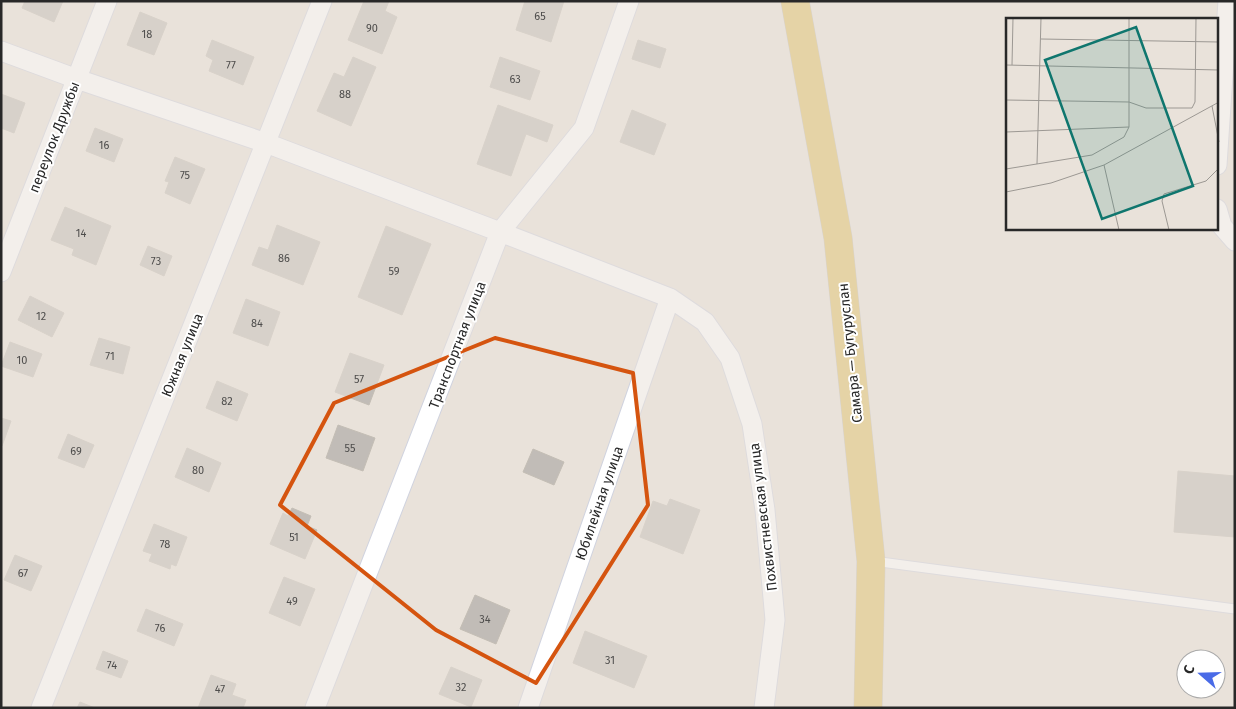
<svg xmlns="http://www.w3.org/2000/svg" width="1236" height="709" viewBox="0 0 1236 709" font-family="'Fira Sans',sans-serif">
  <rect width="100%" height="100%" fill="#e9e2da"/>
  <path fill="#c1bcb7" stroke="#c4beb5" d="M25 1H63L54 22 22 8Z
    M364 1H389L385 11 397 17 382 54 348 40Z
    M525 1H564L551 42 516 30Z
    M140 12 167 23 154 55 127 45Z
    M212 40 254 57 243 85 209 71 213 60 206 56Z
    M638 40 666 49 660 68 632 59Z
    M353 57 376 67 351 126 317 111 334 73 344 77Z
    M500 57 540 71 530 100 490 87Z
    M1 94 25 103 14 133 1 128Z
    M498 105 553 125 547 142 526 134 511 176 477 164Z
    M632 110 666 124 654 155 620 142Z
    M95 128 123 139 114 162 86 151Z
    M175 157 205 169 190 204 165 193 169 182 165 181Z
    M65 207 111 226 96 265 72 255 74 249 51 240Z
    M277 225 320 242 303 285 252 265 259 247 268 250Z
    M386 226 431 244 402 315 358 297Z
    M148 246 172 256 164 276 140 265Z
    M30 296 64 313 52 337 18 320Z
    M246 299 280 312 268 346 233 333Z
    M99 338 130 347 123 374 90 365Z
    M10 342 42 354 33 377 1 366Z
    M350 353 384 365 369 405 335 392Z
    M217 381 248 394 237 421 206 408Z
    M1 418 11 421 2 446H1Z
    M338 425 375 438 363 471 326 458Z
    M68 434 94 445 84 468 58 458Z
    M187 448 221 463 209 492 175 477Z
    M533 449 564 462 554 485 523 472Z
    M1178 471 1235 476V537L1174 532Z
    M670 499 700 510 683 554 640 537 653 501 667 506Z
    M292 508 311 516 307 526 317 530 305 559 270 544 283 513 288 516Z
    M154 524 187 537 176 566 171 564 170 569 149 561 152 554 143 551Z
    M15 555 42 566 31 591 4 580Z
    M284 577 315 589 300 626 269 613Z
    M475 595 510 610 496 644 460 629Z
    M146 609 183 624 174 646 137 631Z
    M585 631 647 656 634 688 573 663Z
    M103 651 128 661 121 678 96 669Z
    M451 667 482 680 471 707 439 694Z
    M211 675 236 684 232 695 246 700 243 708H198Z
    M80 702 95 708H77Z"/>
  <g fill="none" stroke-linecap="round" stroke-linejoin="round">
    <g stroke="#d0d3df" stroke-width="11">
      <path id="lane" d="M873 561 1235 609"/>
    </g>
    <g stroke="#d0d3df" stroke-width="21">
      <path id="street" d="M1 51 77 79 266 143 500 232 670 298 705 322 730 358 752 424 765 510 775 620 764 708
        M1217 165 1228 1
        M1217 209 1222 226 1235 241
        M1 272 107 1
        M41 708 322 1
        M315 708 500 232 584 128 629 1
        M528 708 670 298"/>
    </g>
    <g stroke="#c3c3c3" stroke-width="29">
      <path id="primary" d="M795 1 838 238 871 561 868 708"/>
    </g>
    <use href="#lane" stroke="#fff" stroke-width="9"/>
    <use href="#street" stroke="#fff" stroke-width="19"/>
    <use href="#primary" stroke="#e1c267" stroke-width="28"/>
  </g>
  <path d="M0 0H1236V709H0ZM495 338 633 373 648 505 536 683 436 630 280 505 334 403Z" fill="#e9e2da" fill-opacity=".55" fill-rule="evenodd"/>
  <path fill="none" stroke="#d5540f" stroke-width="4" stroke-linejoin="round" d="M495 338 633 373 648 505 536 683 436 630 280 505 334 403Z"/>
  <g text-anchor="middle" stroke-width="4" stroke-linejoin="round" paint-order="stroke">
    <g font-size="11" fill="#4e4d4c">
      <text x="540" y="20">65</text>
      <text x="372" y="32">90</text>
      <text x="147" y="38">18</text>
      <text x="231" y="69">77</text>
      <text x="515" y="83">63</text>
      <text x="345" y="98">88</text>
      <text x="104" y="149">16</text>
      <text x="185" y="179">75</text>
      <text x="81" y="237">14</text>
      <text x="284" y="262">86</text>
      <text x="156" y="265">73</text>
      <text x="394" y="275">59</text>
      <text x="41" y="320">12</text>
      <text x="257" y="327">84</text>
      <text x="110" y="360">71</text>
      <text x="22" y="364">10</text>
      <text x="359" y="383">57</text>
      <text x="227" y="405">82</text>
      <text x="350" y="452">55</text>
      <text x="76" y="455">69</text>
      <text x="198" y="474">80</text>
      <text x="294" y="541">51</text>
      <text x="165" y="548">78</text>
      <text x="23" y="577">67</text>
      <text x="292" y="605">49</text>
      <text x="485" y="623">34</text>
      <text x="160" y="632">76</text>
      <text x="610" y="664">31</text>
      <text x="112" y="669">74</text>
      <text x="461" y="691">32</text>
      <text x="220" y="693">47</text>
    </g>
    <g font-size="14" fill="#282828" stroke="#fff">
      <text transform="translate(54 137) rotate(-69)" y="5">переулок Дружбы</text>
      <text transform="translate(457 345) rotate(-69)" y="5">Транспортная улица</text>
      <text transform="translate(850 353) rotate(-96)" y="5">Самара — Бугуруслан</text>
      <text transform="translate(182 355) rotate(-68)" y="5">Южная улица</text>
      <text transform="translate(599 503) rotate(-71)" y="5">Юбилейная улица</text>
      <text transform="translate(763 517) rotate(-97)" y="5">Похвистневская улица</text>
    </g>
  </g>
  <g transform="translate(1006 18)">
    <rect width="212" height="212" fill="#e9e2da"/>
    <path fill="none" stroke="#9c9893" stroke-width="1" d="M35 21 213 24M0 47 213 52M6 47 7 0M0 82 123 84 140 90H186L189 84 190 0M206 88 213 124M0 114 123 109M31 146 35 0M98 147 113 212M0 151 86 137 118 119 123 109V0M0 174 45 165 98 147 213 84M163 212 156 183 158 176 200 163 213 150"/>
    <path fill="#0f766e" fill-opacity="0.15" stroke="#0f766e" stroke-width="2.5" d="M130 9 187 168 96 201 39 42Z"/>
    <rect width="212" height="212" fill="none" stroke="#282828" stroke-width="2.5"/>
  </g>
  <rect width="1236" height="709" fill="none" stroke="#282828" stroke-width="5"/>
  <g transform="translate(1201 674) rotate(290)"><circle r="24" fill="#ffffff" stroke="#a9a9a9"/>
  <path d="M0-4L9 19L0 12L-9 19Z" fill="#4a6be7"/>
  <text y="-8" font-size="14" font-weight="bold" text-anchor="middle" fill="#282828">С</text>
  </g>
</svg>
